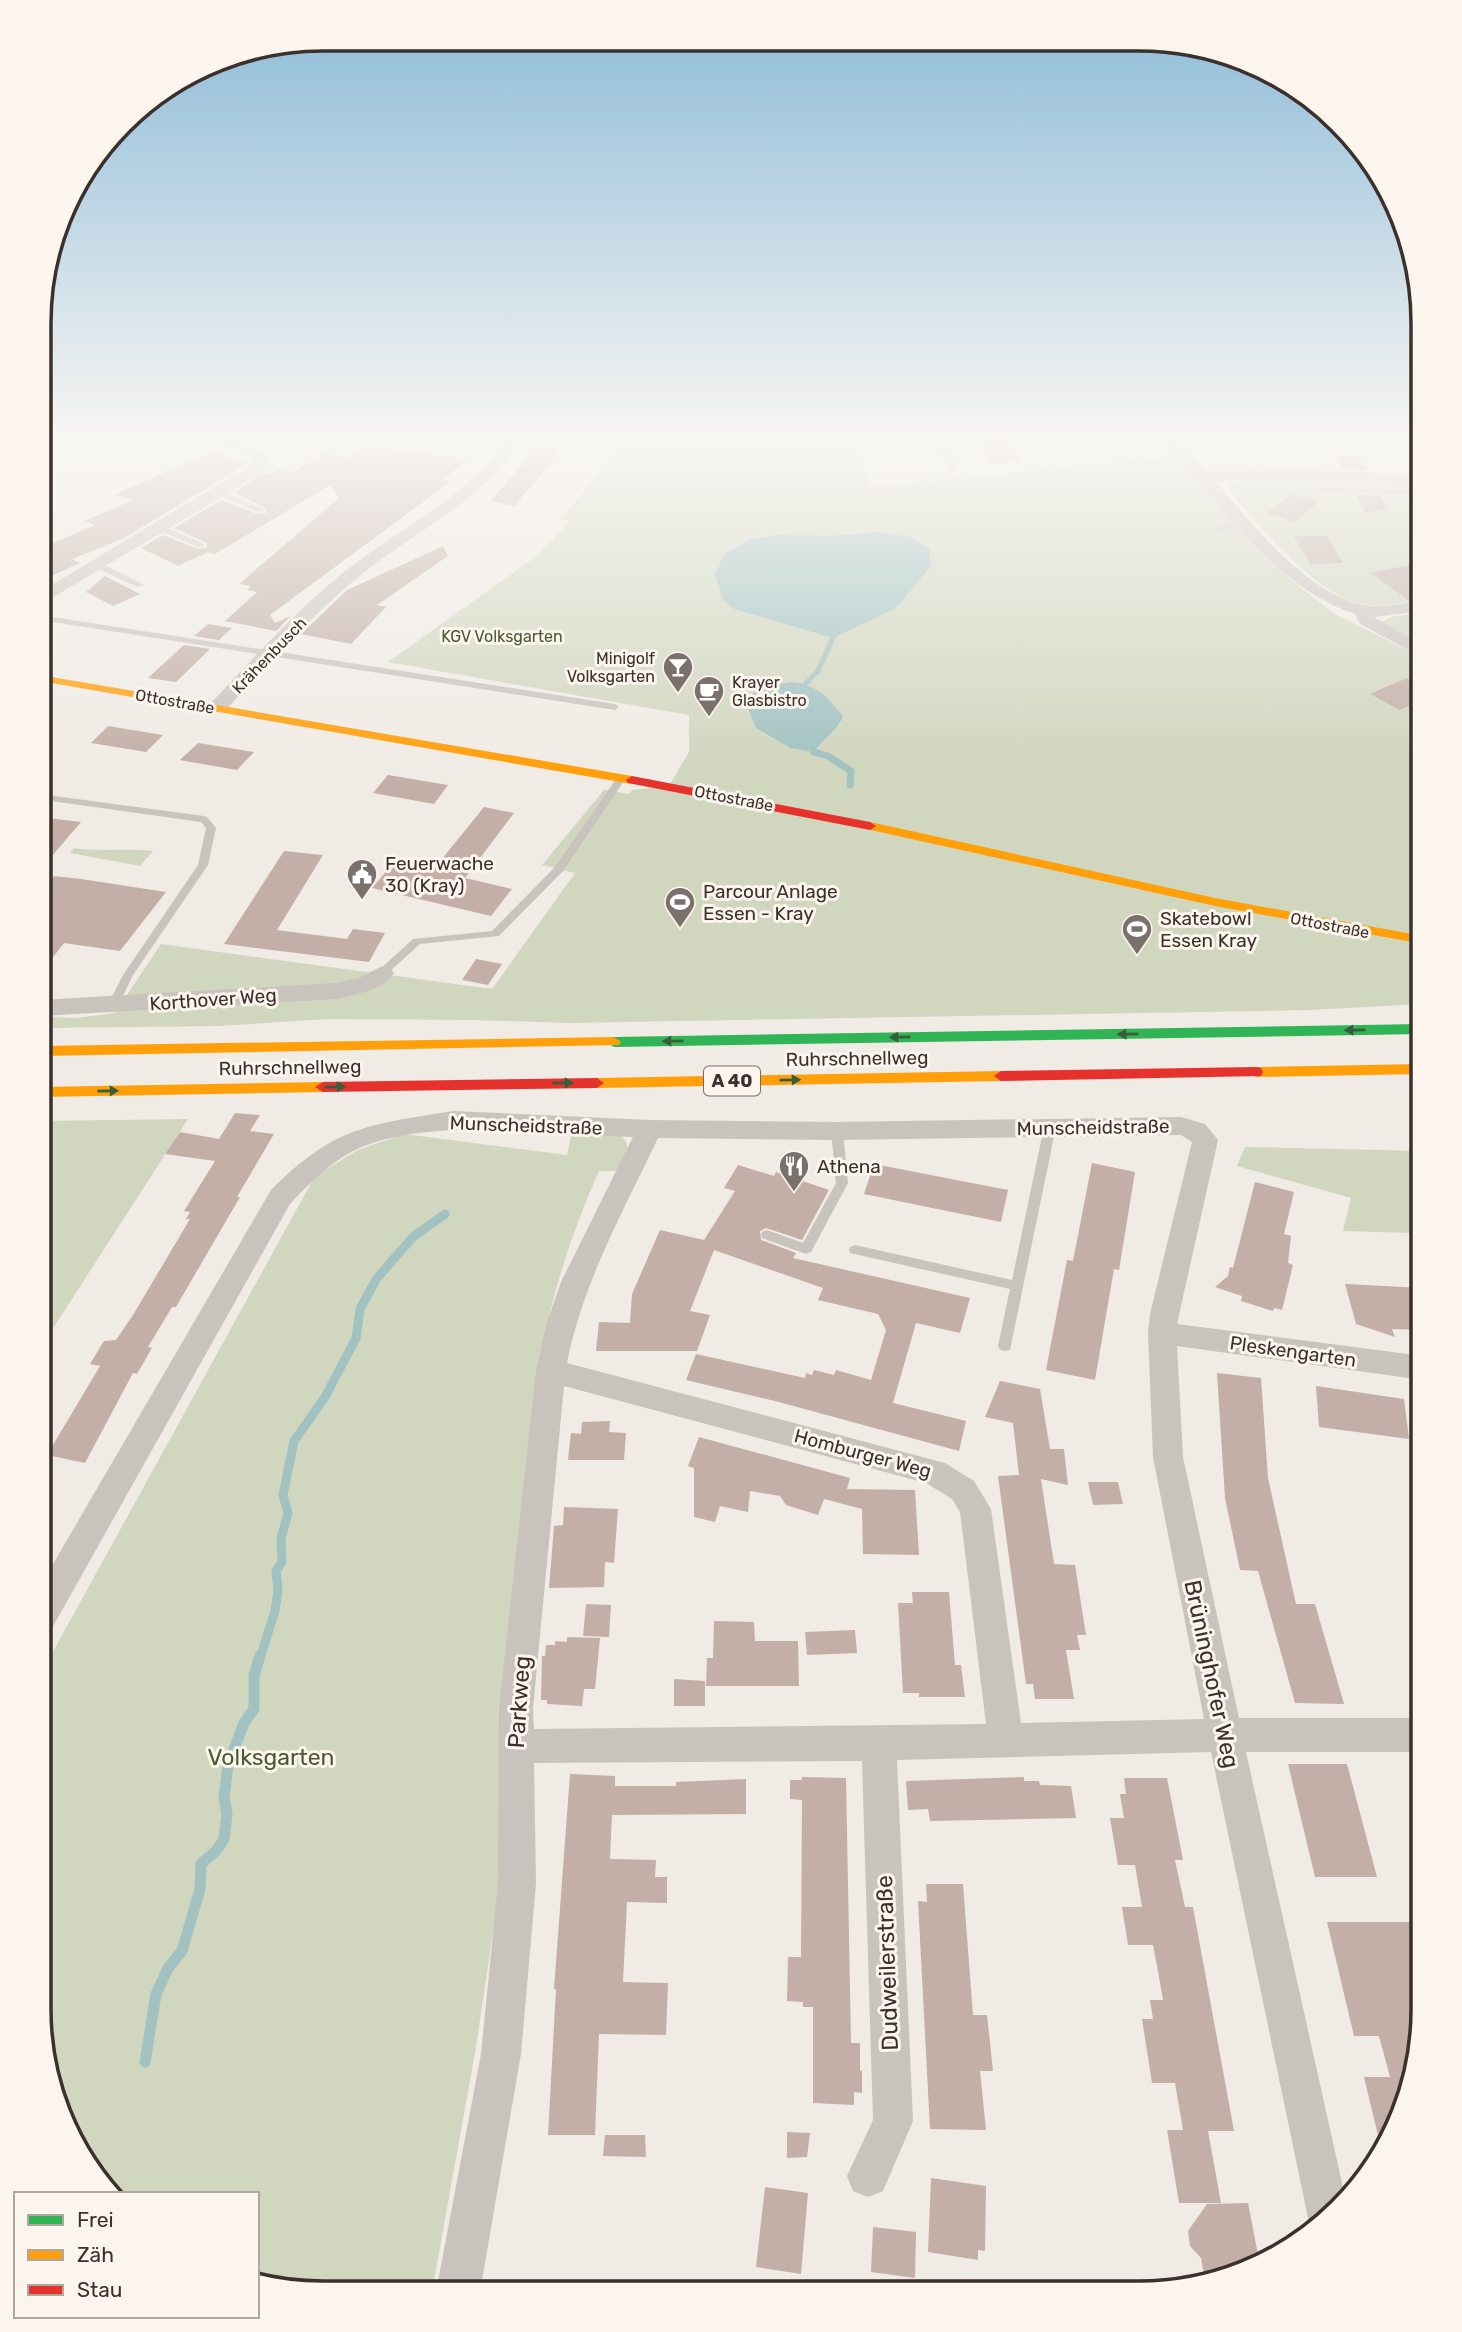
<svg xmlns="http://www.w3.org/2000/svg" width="1462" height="2332" viewBox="0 0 1462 2332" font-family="Rubik,sans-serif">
  <rect width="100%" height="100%" fill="#f0ebe5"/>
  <path fill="#d1d6bf" d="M628 441H849L871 487 1175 457 1286 576 1335 614 1423 658V1004L1309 1010 570 1023 471 1020 327 1019 221 1026 40 1028V1017L77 1018 115 1013 161 944 492 989 575 873 542 865 604 790 629 794 632 790 669 786 689 752V715L388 662 538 555 570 521 560 519Z
    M1247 479 1423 482V600C1402 602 1380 609 1359 603 1313 592 1259 525 1229 491L1228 485Z
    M1423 612V649L1384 629 1381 623 1391 617Z
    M74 848C101 852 127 848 153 851L140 866 70 853Z
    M188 1119 39 1350 40 1121Z
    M572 1132C604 1133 644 1125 620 1171H599C570 1236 549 1301 539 1371L500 1884 476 2047 432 2292 286 2291 257 2283V2194H109L98 2183 60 2118 39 2009V1677L315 1176 358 1150 404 1134 567 1155Z
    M1245 1147 1423 1151V1254H1420L1413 1233 1343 1231 1351 1198 1237 1166Z"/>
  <path fill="#a1c2c1" d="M879 532 910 537 929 548 931 566 896 608 833 638 734 609 723 600 715 574 725 553 751 539 777 535 829 536Z
    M792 682C817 684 828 698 843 716 838 731 822 739 814 752L791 748 756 728 744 698 766 686Z"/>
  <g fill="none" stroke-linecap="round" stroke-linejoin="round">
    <path stroke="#a1c2c1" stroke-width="5" d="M806 683 818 671 833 638"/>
    <path stroke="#a1c2c1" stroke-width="7" d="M814 752 828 756 851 771 850 785"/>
    <path stroke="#a1c2c1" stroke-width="9" d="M260 1658 275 1611 278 1590 276 1571 282 1562 281 1539 288 1513 283 1495 294 1441 325 1397 356 1338 360 1309 377 1278 413 1237 445 1214"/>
    <path stroke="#a1c2c1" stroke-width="11" d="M145 2062 156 1994 168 1968 182 1951 200 1889 201 1864 216 1851 224 1839 227 1814 224 1797 228 1765 244 1723 254 1709V1675L260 1656"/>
  </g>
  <path fill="#c3afa7" d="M978 441H1008L1022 461 993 464Z
    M363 445 467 459 443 480 450 482 270 615 275 623 291 616 276 631 225 621 257 592 247 590 251 586 239 584 339 498 330 485 215 554 208 552 178 566 141 548 163 535 198 549 207 548V543L174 528 222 500 257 514 266 513V508L234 493 264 472 269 474 282 468 292 473 325 453 349 458Z
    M538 446 559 448 548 467 514 506 491 501Z
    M214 451 247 464 122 539 72 559 80 563 40 581 41 543 46 546 95 525 85 521 133 500 114 495Z
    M1335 456H1358L1366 470 1342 469Z
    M1292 494 1319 502 1294 522 1267 513Z
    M1356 495 1380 496 1387 510 1365 513Z
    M1294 536H1327L1343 563 1310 564Z
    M443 546 448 556 377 605 386 607 351 644 301 634 347 590Z
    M1423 562V599L1408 600 1371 573Z
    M105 576 140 594 113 606 86 592Z
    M208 624 232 628 219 640 194 636Z
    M184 645 210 649 176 682 148 678Z
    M1407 678 1423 686V699L1400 710 1370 694Z
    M108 726 163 735 146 752 91 743Z
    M198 743 254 752 237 770 180 760Z
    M388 775 448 785 434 804 373 793Z
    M484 807 514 813 465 878 512 889 491 916 372 888 395 861 433 870Z
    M40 817 81 822 40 870Z
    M284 851 323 855 277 930 347 939 353 929 385 933 369 962 224 944Z
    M54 876 81 879 166 892 120 951 64 943 40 974V893Z
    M476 959 502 964 488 985 462 980Z
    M235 1113 260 1115 250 1131 274 1134 237 1197H240L176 1307H172L148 1347 152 1348 137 1374 133 1373 85 1463 47 1455 100 1366 90 1364 104 1341 116 1340 133 1315 190 1219H186L190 1212 184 1211 215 1161 165 1154 180 1132 219 1139Z
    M1092 1163 1135 1172 1119 1270 1114 1269 1095 1380 1046 1370 1067 1260 1073 1261Z
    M874 1164 1008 1190 1001 1222 864 1194Z
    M738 1165 774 1176 776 1172 829 1190 802 1240 766 1228 760 1231 761 1240 796 1253 793 1258 970 1298 960 1333 916 1323 893 1403 966 1421 959 1451 775 1401 686 1380 696 1354 805 1378 806 1373 812 1375 814 1370 834 1375 836 1370 871 1380 886 1330 878 1314 818 1300 823 1288 714 1250 690 1311 710 1315 697 1351H596L599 1322 630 1323 632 1294 660 1230 704 1240 735 1191 724 1188Z
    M1255 1182 1294 1192 1284 1234 1291 1236 1288 1263 1293 1265 1282 1310 1274 1308 1273 1311 1241 1301 1242 1296 1215 1287 1228 1276 1230 1267 1233 1268Z
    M1345 1284 1423 1288V1330L1392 1329 1395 1337 1356 1324Z
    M1217 1373 1261 1378 1268 1478 1296 1604H1315L1344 1704 1295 1703 1258 1571 1240 1570 1225 1498Z
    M1000 1381 1040 1389 1050 1449H1064L1068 1485 1041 1479 1054 1564 1075 1565 1086 1635H1077L1080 1650H1066L1074 1699H1035L1033 1684H1026L998 1476 1019 1475 1013 1423 985 1417Z
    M1316 1386 1404 1399 1409 1439 1319 1427Z
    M610 1421 609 1432 626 1433 624 1460H568L571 1433 581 1434 582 1422Z
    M699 1437 850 1478 847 1489 915 1490 919 1555 863 1554 862 1509 824 1499 818 1515 786 1505 780 1496 750 1491 748 1512 720 1506 715 1522 694 1517V1468L688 1466Z
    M1088 1482H1118L1123 1504 1093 1505Z
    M564 1507 618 1509 614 1563 605 1562 604 1587 549 1588 554 1526 563 1525Z
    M912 1592H949L955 1665H961L965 1697H919V1693H903L898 1603H913Z
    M586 1604 611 1605 609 1637 583 1636Z
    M714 1621 754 1622 755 1641H798L799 1686H706L707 1658H713Z
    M855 1630 857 1653 807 1655 805 1632Z
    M567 1637 600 1638 595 1689H584L582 1706 547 1704V1700H541L542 1656H545L546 1645H555V1641L567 1642Z
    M674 1679 705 1681V1706H674Z
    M1288 1764H1347L1377 1877H1315Z
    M570 1774 615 1776V1786H676V1782L746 1779V1814L612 1815 610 1859 656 1860 655 1877H667V1903L627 1902 623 1982 668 1983 666 2035 599 2034 595 2135H548L556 1989H554Z
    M802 1777 846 1778 851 2043H860V2070L862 2071V2093L854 2092V2105L813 2103V2007H803V2002L787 2001 788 1957H801L802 1800 790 1799V1780H802Z
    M1024 1777V1781H1039L1040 1785 1071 1786 1076 1818 930 1821 928 1809 908 1810 906 1781Z
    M1124 1778H1167L1183 1860H1175L1185 1907H1193L1234 2131H1208L1221 2203H1179L1167 2130H1183L1175 2083H1152L1142 2019H1153L1150 2000H1163L1157 1966 1153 1945H1128L1122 1907H1142L1135 1865H1118L1110 1818H1124L1120 1794H1126Z
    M926 1884H963L973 2015H987L993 2071H980L986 2130 930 2129 918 1901 927 1902Z
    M1327 1922H1419L1423 1938V2028L1402 2118 1382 2152 1364 2077H1390L1379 2036H1354Z
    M787 2132 810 2133 807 2157 787 2158Z
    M605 2135H645L646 2157 603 2156Z
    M931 2178 986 2186 985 2251 978 2250V2260L928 2252Z
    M765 2187 808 2193 801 2274 756 2267Z
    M1248 2203 1260 2265 1248 2272 1231 2275H1204L1201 2258 1190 2246 1188 2231 1207 2204Z
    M873 2227 916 2232 915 2278 871 2272Z"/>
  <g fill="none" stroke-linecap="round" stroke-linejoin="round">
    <path fill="#c9c3be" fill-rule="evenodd" d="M935 441H941L959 469 958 471H952Z
      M1307 487 1423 491V495L1310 491 1306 489Z
      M216 490H222L265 510 258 512 216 494Z
      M1247 524 1251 526 1250 528 1215 531 1211 529 1215 527Z
      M157 526H163L206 545 199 547 157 530Z
      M96 564H102L145 585 138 587 96 568Z
      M40 615 615 704 619 707 615 710 40 620Z
      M621 775 626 778 563 871 499 936 420 944 386 975H378L377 973 378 971 413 939 492 931 555 867 618 776Z
      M47 795 204 816 207 817 216 828 208 865 133 975 117 1009H109L107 1006 123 975 198 865 206 828 201 822 44 800V796Z
      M1050 1123 1056 1127 1010 1350 1005 1351 1000 1350 998 1346 1010 1289 850 1253 849 1250 850 1247 855 1245 1012 1280 1044 1127Z
      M837 1127 843 1131 848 1183 811 1252 806 1254 762 1238 761 1235 762 1232 767 1230 803 1243 836 1183 831 1131Z"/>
    <path fill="#c9c3be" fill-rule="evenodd" d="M209 441C232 440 255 440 269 460L261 472 225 495 40 605V592L249 466 253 460 243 452 212 444Z
      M506 441H521C478 504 425 525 367 570 314 612 269 663 224 712H210L207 708 210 704C257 655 302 603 357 562 409 523 467 496 506 441Z
      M1163 441H1179L1207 472 1289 470 1423 474V484L1289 480 1215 481C1252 524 1306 593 1364 605 1383 609 1404 602 1423 601V611L1374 617 1423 646V658L1360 624 1355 614C1293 593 1251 543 1209 495 1194 477 1177 460 1163 441Z
      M382 966 390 968 394 973C382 991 356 994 336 999L40 1016V1000L336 983 359 978Z
      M453 1111 650 1120 837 1122 1181 1117 1205 1124 1218 1140 1177 1324 1423 1356V1380L1177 1346 1183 1457 1239 1718H1423V1752H1246L1346 2201 1314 2233 1308 2218 1211 1752 897 1760 913 2121 883 2191 868 2197 853 2191 847 2176 873 2120 862 1761 534 1763 536 1883 521 2054 480 2292H436L481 2054 498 1883 499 1708 536 1371 547 1322 561 1282 633 1137C554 1134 421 1115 351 1152 327 1165 308 1185 290 1204L51 1630 39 1634V1588L271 1190C335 1126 367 1125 453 1111ZM1181 1135 1192 1142 1150 1314 1148 1333 1153 1457 1204 1719 1021 1723 991 1509 974 1481 945 1463 567 1363C583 1282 623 1212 658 1138L837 1140ZM564 1386 926 1483 952 1499 960 1512 986 1724 534 1729 533 1708Z"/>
    <path fill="#30b455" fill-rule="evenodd" d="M1423 1024V1034L614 1047 607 1042 614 1037Z"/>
    <path fill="#ff9f0a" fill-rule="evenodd" d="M40 675 632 776 638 780 632 784 40 681Z
      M870 822 1215 898 1423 936V944L1215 906 866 829V823Z
      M614 1037 621 1042 619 1045 40 1056V1046Z
      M1423 1064V1074L1256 1077 1249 1072 1256 1067Z
      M1001 1071 1008 1076 1001 1081 597 1088 590 1083 597 1078Z
      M323 1082 331 1087 323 1092 40 1097V1087Z"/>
    <path fill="#e5322d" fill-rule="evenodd" d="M632 776 870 822 876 826 870 830 628 783 626 780Z
      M1256 1067 1261 1068 1263 1072 1261 1076 1001 1081 994 1076 1001 1071Z
      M597 1078 604 1083 597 1088 323 1092 315 1087 323 1082Z"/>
  </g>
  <defs><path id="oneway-solid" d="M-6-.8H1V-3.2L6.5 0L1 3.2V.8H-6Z" transform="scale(1.75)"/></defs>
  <g fill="#375e3a">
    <use href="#oneway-solid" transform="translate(1355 1030) rotate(179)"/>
    <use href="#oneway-solid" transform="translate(1128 1034) rotate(179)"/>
    <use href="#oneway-solid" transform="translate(900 1037) rotate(179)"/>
    <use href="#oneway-solid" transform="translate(673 1041) rotate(179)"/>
    <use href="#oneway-solid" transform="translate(790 1080) rotate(-1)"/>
    <use href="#oneway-solid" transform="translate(563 1083) rotate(-1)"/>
    <use href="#oneway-solid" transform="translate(335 1087) rotate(-1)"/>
    <use href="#oneway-solid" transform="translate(108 1091) rotate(-1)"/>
  </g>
  <linearGradient id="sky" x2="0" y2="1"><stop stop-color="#8bbad8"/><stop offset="0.57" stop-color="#f8f6f3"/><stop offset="1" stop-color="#f8f6f3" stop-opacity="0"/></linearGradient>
  <rect width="1462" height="767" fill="url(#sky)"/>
  <defs>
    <g id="bar-pin" transform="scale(1.575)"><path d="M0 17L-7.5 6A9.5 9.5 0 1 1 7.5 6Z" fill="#7a716c" stroke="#fbf5ee"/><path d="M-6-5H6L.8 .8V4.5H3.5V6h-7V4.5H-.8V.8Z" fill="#fff"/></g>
    <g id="cafe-pin" transform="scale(1.575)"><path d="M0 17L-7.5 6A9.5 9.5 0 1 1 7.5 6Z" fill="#7a716c" stroke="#fbf5ee"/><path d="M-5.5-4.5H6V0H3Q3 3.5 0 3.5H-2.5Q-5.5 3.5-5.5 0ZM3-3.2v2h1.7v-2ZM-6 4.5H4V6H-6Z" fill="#fff"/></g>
    <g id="civic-pin" transform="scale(1.575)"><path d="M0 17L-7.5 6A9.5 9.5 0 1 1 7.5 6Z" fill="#7a716c" stroke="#fbf5ee"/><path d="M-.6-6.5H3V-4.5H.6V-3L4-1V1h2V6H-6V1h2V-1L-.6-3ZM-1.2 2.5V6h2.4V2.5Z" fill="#fff"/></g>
    <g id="stadium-pin" transform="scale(1.575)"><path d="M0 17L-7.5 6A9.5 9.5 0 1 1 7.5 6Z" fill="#7a716c" stroke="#fbf5ee"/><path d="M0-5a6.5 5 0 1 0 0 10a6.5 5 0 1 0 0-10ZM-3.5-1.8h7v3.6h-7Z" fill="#fff"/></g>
    <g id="restaurant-pin" transform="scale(1.575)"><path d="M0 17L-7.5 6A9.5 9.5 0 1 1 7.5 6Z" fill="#7a716c" stroke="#fbf5ee"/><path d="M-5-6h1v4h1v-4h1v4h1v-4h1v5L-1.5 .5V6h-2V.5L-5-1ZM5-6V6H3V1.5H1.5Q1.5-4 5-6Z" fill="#fff"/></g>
  </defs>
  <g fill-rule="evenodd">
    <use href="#bar-pin" x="678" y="667"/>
    <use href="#cafe-pin" x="709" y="691"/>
    <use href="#civic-pin" x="362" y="874"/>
    <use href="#stadium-pin" x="680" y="902"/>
    <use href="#stadium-pin" x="1137" y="929"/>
    <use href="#restaurant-pin" x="794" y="1166"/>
  </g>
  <g text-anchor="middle" stroke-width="6" stroke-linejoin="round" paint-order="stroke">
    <g font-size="16" fill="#4a5a2e" stroke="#fbf5ee">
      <text x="502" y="642">KGV Volksgarten</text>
    </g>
    <g font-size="16" fill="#3b302b" stroke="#fbf5ee">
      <text transform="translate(269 655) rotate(-46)" y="6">Krähenbusch</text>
      <text transform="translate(175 701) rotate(10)" y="6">Ottostraße</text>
      <text transform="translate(734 798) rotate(11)" y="6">Ottostraße</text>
      <text transform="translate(1330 925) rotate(11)" y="6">Ottostraße</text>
    </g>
    <g font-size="16" fill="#3b302b" stroke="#fbf5ee" text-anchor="end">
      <text x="655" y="664">Minigolf<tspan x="655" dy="18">Volksgarten</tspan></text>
      <text x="732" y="688" text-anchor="start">Krayer<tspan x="732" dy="18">Glasbistro</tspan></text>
    </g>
    <rect fill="#fbf5ee" stroke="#756b66" stroke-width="2" x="704" y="1066.5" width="56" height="29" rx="5"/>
    <g font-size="18" font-weight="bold" fill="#3b302b">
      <text x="732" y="1087">A 40</text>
    </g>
    <g font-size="19" fill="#3b302b" stroke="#fbf5ee" text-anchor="start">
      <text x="385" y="870">Feuerwache<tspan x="385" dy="22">30 (Kray)</tspan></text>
      <text x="703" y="898">Parcour Anlage<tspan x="703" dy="22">Essen - Kray</tspan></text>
      <text x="1160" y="925">Skatebowl<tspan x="1160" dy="22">Essen Kray</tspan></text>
      <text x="817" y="1173">Athena</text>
    </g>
    <g font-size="19" fill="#3b302b" stroke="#fbf5ee">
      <text transform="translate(213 999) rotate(-4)" y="7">Korthover Weg</text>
      <text transform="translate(857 1058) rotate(-1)" y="7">Ruhrschnellweg</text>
      <text transform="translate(290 1067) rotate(-1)" y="7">Ruhrschnellweg</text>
      <text transform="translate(526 1125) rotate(2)" y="7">Munscheidstraße</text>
      <text transform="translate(1093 1127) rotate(-1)" y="7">Munscheidstraße</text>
      <text transform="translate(1293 1351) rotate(8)" y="7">Pleskengarten</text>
      <text transform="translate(863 1453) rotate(15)" y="7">Homburger Weg</text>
    </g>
    <g font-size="23" fill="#3b302b" stroke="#fbf5ee">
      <text transform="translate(1212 1674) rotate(78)" y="8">Brüninghofer Weg</text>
      <text transform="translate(519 1702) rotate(-86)" y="8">Parkweg</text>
      <text transform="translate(887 1963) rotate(-92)" y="8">Dudweilerstraße</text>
    </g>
    <g font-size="23" fill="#4a5a2e" stroke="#fbf5ee">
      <text x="271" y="1765">Volksgarten</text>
    </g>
  </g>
  <path d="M0 0H1462V2332H0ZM323 51H1139A272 272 0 0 1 1411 323V2009A272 272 0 0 1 1139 2281H323A272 272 0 0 1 51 2009V323A272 272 0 0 1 323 51Z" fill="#fbf5ee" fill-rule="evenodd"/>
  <path fill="none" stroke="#3b302b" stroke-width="3.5" d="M323 51H1139A272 272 0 0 1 1411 323V2009A272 272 0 0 1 1139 2281H323A272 272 0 0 1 51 2009V323A272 272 0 0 1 323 51Z"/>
  <rect x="14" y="2192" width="245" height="126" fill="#fbf5ee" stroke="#aea6a0" stroke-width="2"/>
  <rect x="28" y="2215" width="35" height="10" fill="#30b455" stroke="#aea6a0" stroke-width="2"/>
  <text x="77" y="2227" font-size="21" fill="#3b302b">Frei</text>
  <rect x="28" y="2250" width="35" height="10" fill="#ff9f0a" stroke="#aea6a0" stroke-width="2"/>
  <text x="77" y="2262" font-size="21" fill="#3b302b">Zäh</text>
  <rect x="28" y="2285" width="35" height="10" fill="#e5322d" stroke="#aea6a0" stroke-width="2"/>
  <text x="77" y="2297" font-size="21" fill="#3b302b">Stau</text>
</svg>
